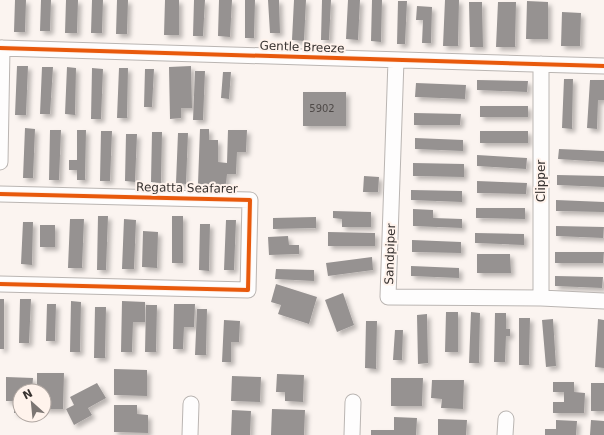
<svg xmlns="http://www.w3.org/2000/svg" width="604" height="435" viewBox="0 0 604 435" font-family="'DejaVu Sans',sans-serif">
  <defs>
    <filter id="shadow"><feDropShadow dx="3.5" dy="3.5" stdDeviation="2" flood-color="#0004"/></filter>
  </defs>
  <rect width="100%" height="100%" fill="#fbf4f0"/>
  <path fill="#969291" filter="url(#shadow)" d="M15 0H26L25 32H14Z
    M41 0H51L50 31H40Z
    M66 0H78L77 33H65Z
    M92 0H103L102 33H91Z
    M117 0H128L127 34H116Z
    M165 0H179V35H164Z
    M194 0H205L203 36H193Z
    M219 0H232L230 37 218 36Z
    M245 0H255L254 38H245Z
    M268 0H279L280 33H270Z
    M294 0H306L304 41 292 40Z
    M322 0H331L329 40H321Z
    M348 0H360L358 40 346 39Z
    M372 0H382L381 42 371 41Z
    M445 0H459L458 46H443Z
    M398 1H407L405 44H397Z
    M527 1 548 2V39H526Z
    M469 2H482L483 47H470Z
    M498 2H516L515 47H496Z
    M417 6 432 7 431 43H422L423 20H416Z
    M562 12 581 13 580 46H561Z
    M17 66H28L26 115H15Z
    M191 66 192 108H181V118L170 119 169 67Z
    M42 67H53L50 114H40Z
    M67 67 76 68 75 115 65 114Z
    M92 68 103 69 101 119H91Z
    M119 68H128L127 118H117Z
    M145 69H154L152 107H144Z
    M195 71H205L203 120H193Z
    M223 72H231L229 99 221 98Z
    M564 79H573L572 129 562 128Z
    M477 80 528 81 527 92 477 90Z
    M590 80H604V100H598L597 129 587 128Z
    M416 83 466 85 465 99 415 97Z
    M303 92H346V126H303Z
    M480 106H528V117H480Z
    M414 113 461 114 460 125H414Z
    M25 128 35 129 33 178H23Z
    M200 129H209V140H218V162L227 163 228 130H247L246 152H237L236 174H227L226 185 198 184Z
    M50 130H61L59 180H49Z
    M77 130H86L85 180H77V170H69V160H77Z
    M101 131H112L110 181H100Z
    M480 131H528V143H480Z
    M152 132H162L161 183 151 182Z
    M178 133H188L186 184 176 183Z
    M126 134H137L135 182 125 181Z
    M415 138 463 140V151L415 149Z
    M559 149 604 151V162L558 159Z
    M477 155 527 158 526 169 477 166Z
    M413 163 464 164V177L413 176Z
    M557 175 604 176V187L557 185Z
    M364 176 379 177 378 192H363Z
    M477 181 527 183 526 194 477 193Z
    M411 190 462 191V202L411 200Z
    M556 200 604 202V212L556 211Z
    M476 208H525V219L476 218Z
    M413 209 433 210V218L462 219V228L413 226Z
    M333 211 371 212V227H342V219L333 218Z
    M98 216H108L106 270H97Z
    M172 216H183V263H172Z
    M316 217V228L273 229V218Z
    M70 219H84L82 268H68Z
    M124 219 136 220 134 269H122Z
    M226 220H236L234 270H224Z
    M23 222H33L32 265 21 264Z
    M200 224H210L209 271 199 270Z
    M40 225H55V247H40Z
    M556 226 604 227 603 238 556 236Z
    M143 231 158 232 157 268 142 267Z
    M328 232 375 233V246H328Z
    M475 233 524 234V245L475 243Z
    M288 236 289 245H299V254L269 255 268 237Z
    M412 240 461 242V253L412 252Z
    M555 252H604L603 263H555Z
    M477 254H510L511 273H477Z
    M372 257 373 270 328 276 326 263Z
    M411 266 459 268V278L411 276Z
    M276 269 314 270V281L275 279Z
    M555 276 603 277 602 288 555 286Z
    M276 284 317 297 309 324 278 314 281 305 271 302Z
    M343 293 354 325 337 332 325 300Z
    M0 299H4V349H0Z
    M20 299H31L29 343H19Z
    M71 301 81 302 80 352H70Z
    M122 301 145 302V322H133L132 352H121Z
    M47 304H56L55 341H46Z
    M174 304H195L194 327H184L183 349H173Z
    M146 305H157L156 352H145Z
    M95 307H106L105 358H94Z
    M197 309H207L206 355H195Z
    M446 312H458V352H445Z
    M471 312 480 313 479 363H469Z
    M495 313H506V329H510V336H506L505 362H494Z
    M427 314 428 363 418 364 417 315Z
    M519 318H530L529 365H519Z
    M553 319 556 366 546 367 542 320Z
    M598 319 604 320V368L595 367Z
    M224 320 240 321 239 342H231V362H222Z
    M366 321H377L376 369 365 368Z
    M395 330H403L402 360H393Z
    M114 369 147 370V396L114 395Z
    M37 373H64L63 409H44V391H37Z
    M277 374 304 375 303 402 285 401V392H276Z
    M232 376 261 377 260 402 231 401Z
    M6 377 33 378 32 391H20V413H14V401H6Z
    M391 378H423L422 406H391Z
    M432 380H464L463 409 441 408 442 399 431 398Z
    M553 382H574V392L585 393 584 413H553V402H564V392H553Z
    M97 383 106 398 88 408 92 415 74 425 66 409 74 405 70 397Z
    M591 383H604V411H591Z
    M114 405H137V414L148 415V433L114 432Z
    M272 409 305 410 304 435H271Z
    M232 410 251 411 250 435H231Z
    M394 417 417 418 416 435H371V430H394Z
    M438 419 467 420 466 435H438Z
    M556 420 577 421 576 435H545V429H556Z
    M591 420 604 421V435H590Z"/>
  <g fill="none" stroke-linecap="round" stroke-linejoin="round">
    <g stroke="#bab5b2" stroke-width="17">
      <path id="minor" d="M0 48 604 66
        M396 60 388 297 541 298 604 301
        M0 162 2 48
        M0 194 250 200 248 290 0 284
        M541 298V64
        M190 435 191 404
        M352 435 353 402
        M505 435 506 419"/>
    </g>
    <use href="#minor" stroke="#fefdfd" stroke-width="15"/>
    <g stroke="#fff3ec" stroke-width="6">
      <path id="cycleway" d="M0 48 604 66
        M0 194 250 200 248 290 0 284"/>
    </g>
    <use href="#cycleway" stroke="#e8590c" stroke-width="4"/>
  </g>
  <g text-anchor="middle" stroke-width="4" stroke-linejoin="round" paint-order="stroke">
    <g font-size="10" fill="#4f4a48">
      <text x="322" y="112">5902</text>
    </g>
    <g font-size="12" fill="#373230" stroke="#fff3ec">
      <text transform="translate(302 47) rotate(2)" y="4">Gentle Breeze</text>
      <text transform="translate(541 181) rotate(-90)" y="4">Clipper</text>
      <text transform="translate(187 188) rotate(1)" y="4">Regatta Seafarer</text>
      <text transform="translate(390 254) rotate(-88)" y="4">Sandpiper</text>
    </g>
  </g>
  <g transform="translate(32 403) rotate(333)"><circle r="19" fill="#fff3ec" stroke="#afa6a1"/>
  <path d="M0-3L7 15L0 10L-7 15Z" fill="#7c7673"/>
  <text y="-6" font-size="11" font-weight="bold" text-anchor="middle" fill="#373230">N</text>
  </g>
</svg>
